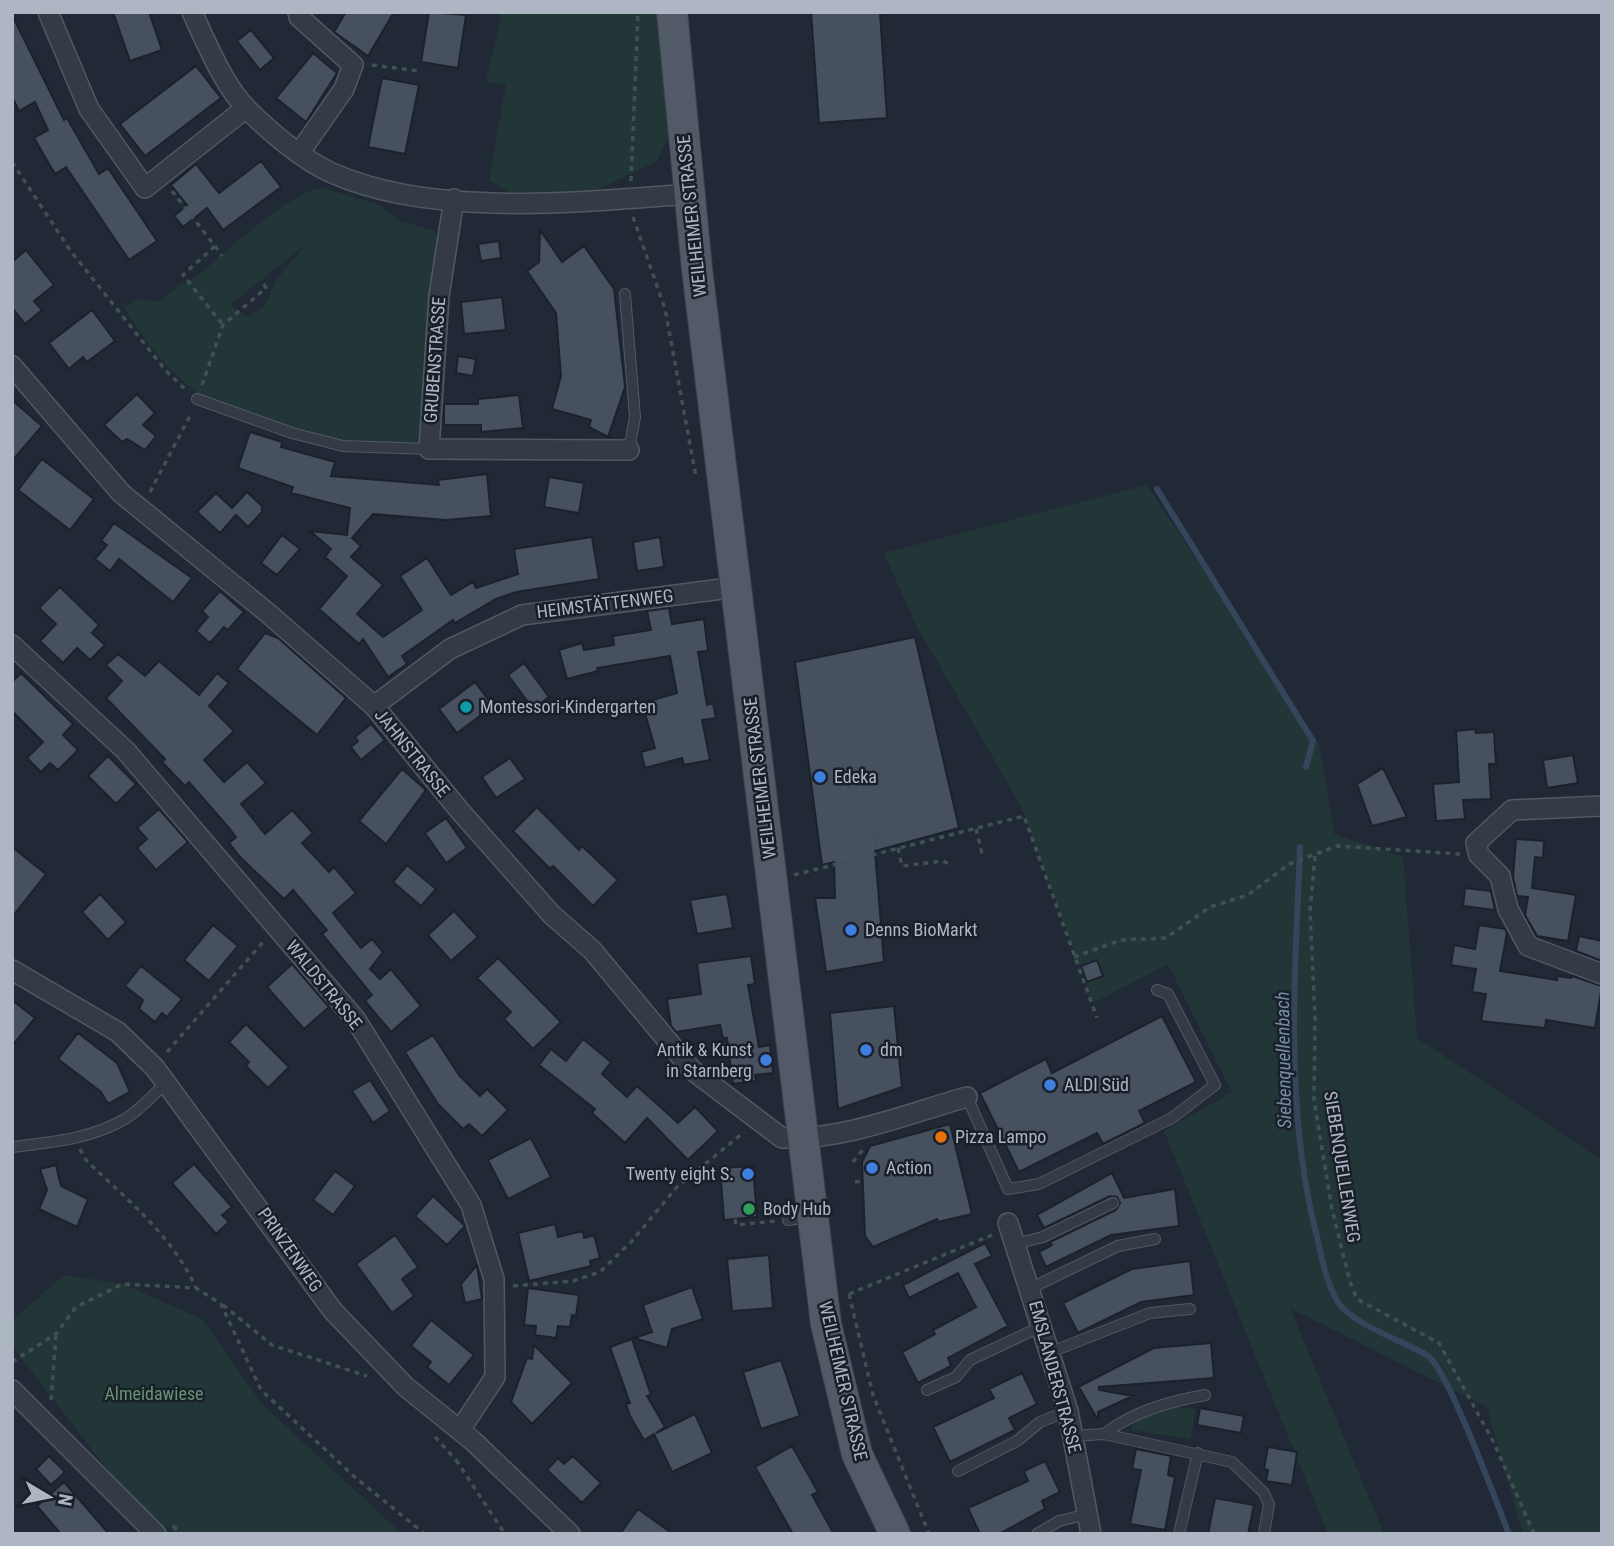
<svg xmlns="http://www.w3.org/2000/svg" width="1614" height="1546" viewBox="0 0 1614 1546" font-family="'Roboto Condensed',sans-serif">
  <rect width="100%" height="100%" fill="#202935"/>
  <path fill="#233637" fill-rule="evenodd" d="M495 12H666L669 135 657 161 591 193 509 192 489 180 506 85 486 81 501 17Z
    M323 188 377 204 400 221 435 231 440 247 423 443C383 460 244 421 206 398 173 377 142 340 124 307L137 299 160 302 179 285 195 278C222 256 292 189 323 188ZM307 243 276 280 265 306 247 317 230 305Z
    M1147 485 1319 744 1334 834 1403 857 1417 1038 1602 1160V1534H1523L1487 1407 1290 1308 1384 1534H1328L1164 1131 1232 1092 1168 964 1093 1003 1021 806 916 625 884 553Z
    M64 1275 123 1284 202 1319 262 1404 402 1534H175L124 1491 12 1346V1321Z
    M1175 1407 1195 1409 1191 1439 1131 1430 1133 1421Z"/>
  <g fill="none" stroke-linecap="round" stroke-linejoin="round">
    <path stroke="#35455c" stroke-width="6" d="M1157 489 1313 741 1306 767
      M1300 847C1295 977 1284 1109 1317 1237 1322 1259 1326 1282 1338 1302 1352 1325 1407 1342 1428 1356 1448 1370 1497 1504 1509 1534"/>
  </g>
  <path fill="#46505f" stroke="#1b222c" stroke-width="2" d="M113 12H149L162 50 130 61Z
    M346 12H394L368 56 334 32Z
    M429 12 466 15 458 68 421 62Z
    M811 12H880L887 118 819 123Z
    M12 15 64 120 67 118 99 174 108 168 157 241 129 260 66 167 55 174 34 138 48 130 35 102 19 111 12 97Z
    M251 30 274 58 260 70 237 41Z
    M313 53 337 73 306 122 276 98Z
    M196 66 221 98 145 156 120 124Z
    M382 78 419 85 405 154 368 147Z
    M261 161 281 187 223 230 207 208 183 227 174 216 187 205 171 185 196 164 219 193Z
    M540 230 562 262 584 246 614 289 625 387 608 437 589 427 591 420 552 409 561 376 556 313 527 271 539 262Z
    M499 241 501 258 481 261 478 244Z
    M26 250 54 285 34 301 42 310 25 324 12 308V262Z
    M502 297 506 330 464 334 461 302Z
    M92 310 115 341 87 362 83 357 69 369 49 343Z
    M458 356 476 359 473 376 456 373Z
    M137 394 155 413 143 425 156 436 145 450 127 439 122 442 104 425Z
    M519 395 523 428 481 432V425H444V404H478V399Z
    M12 400 42 426 12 461Z
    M250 432 282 442 281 447 335 462 331 476 439 485 438 480 487 474 491 516 446 520 373 514 352 538 361 546 351 557 383 585 357 614 383 637 422 610 400 576 427 558 451 595 473 582 476 588 518 574 514 549 592 537 599 579 516 592 496 599 455 623 453 620 402 656 407 664 388 677 363 639 359 644 319 609 347 576 325 557 331 549 310 531 347 535 350 508 291 493 293 487 238 468Z
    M42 459 94 499 70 530 18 490Z
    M549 477 584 483 579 513 544 507Z
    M247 492 262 506V512L248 527 236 515 220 533 197 512 216 493 232 508Z
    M114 523 192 578 173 602 119 559 110 571 95 559 107 545 101 541Z
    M282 535 300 549 277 575 261 563Z
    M660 537 664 567 637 571 633 542Z
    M60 587 99 625 92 633 105 645 90 660 77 648 63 663 40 641 56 624 39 608Z
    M220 591 244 612 228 630 224 627 210 643 196 631 208 617 202 611Z
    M669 608 672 624 704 619 708 651 698 652 707 705 713 703 716 718 702 720 710 760 684 765 682 758 645 768 641 752 655 748 642 703 677 693 670 656 597 668 598 671 567 679 559 650 582 643 584 650 614 645 613 636 651 630 647 611Z
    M265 633 278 638 346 698 317 735 237 669Z
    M915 637 959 828 875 851 884 962 826 972 815 898H835L834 862 822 865 795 662Z
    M118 654 145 676 159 661 199 695 217 673 229 683 209 706 234 731 204 760 224 782 247 762 266 783 241 804 265 834 292 810 313 833 302 843 329 872 334 867 356 893 333 913 361 948 372 939 383 952 370 969 380 979 391 969 421 1006 391 1032 365 1001 372 995 322 934 327 930 293 890 284 899 240 857 229 843 236 837 228 827 189 782 185 786 162 762 165 759 106 698 122 681 106 665Z
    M524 663 549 697 533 709 508 675Z
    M21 673 73 724 63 735 78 750 58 770 50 763 41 772 27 758 43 742 12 711V682Z
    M475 682 493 706 457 733 439 709Z
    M371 724 385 740 361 760 351 747 358 741 355 737Z
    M1475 729 1476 733 1494 732 1496 764H1489L1491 799 1463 800 1465 819 1436 821 1433 784 1459 782 1456 731Z
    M1573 755 1578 783 1547 788 1543 760Z
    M108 756 136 784 116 804 88 776Z
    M510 758 525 779 496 798 482 777Z
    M1383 768 1407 817 1372 826 1357 784Z
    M402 769 426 790 386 844 359 821Z
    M537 807 579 850 582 846 618 880 593 906 553 866 550 869 513 831Z
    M159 809 188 842 156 870 137 848 147 839 137 828Z
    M446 818 467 848 446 863 425 833Z
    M1516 839 1544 841 1543 858 1535 857 1532 888 1576 895 1568 941 1537 936 1525 915 1528 897 1517 896 1513 877Z
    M12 847 46 874 12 917Z
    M407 865 436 889 421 906 393 882Z
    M1465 888 1491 891 1495 910 1463 906Z
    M100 894 126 922 108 940 82 912Z
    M727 894 733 928 697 934 690 900Z
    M454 911 478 937 451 961 428 935Z
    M213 925 238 946 209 981 184 960Z
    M1479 925 1505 929 1507 933 1500 971 1557 980V976L1571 978 1572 976 1602 986 1595 1028 1546 1020 1545 1028 1481 1021 1486 994 1472 992 1476 969 1451 965 1454 945 1475 949Z
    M1579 936 1602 941V961L1576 951Z
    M751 956 755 984 748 985 759 1047 770 1045 773 1073 755 1075 756 1081 733 1084 727 1038H723L720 1025 676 1032 671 1026 667 999 701 994 697 963Z
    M498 958 561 1022 533 1049 504 1019 511 1012 477 978Z
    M1097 960 1103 976 1087 982 1081 966Z
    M292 964 329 1007 304 1029 267 987Z
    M141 966 182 999 167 1017 162 1013 155 1022 139 1009 143 1000 125 986Z
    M12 1000 35 1018 12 1046Z
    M894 1006 902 1087 838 1109 830 1013Z
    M1162 1016 1196 1082 1139 1111 1145 1123 1103 1144 1097 1133 1019 1172 980 1093 1046 1059 1052 1073Z
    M246 1024 289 1067 268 1088 246 1066 249 1062 229 1042Z
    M78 1033 117 1063 130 1092 108 1104 101 1092 58 1059Z
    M433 1035 459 1075 480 1096 487 1089 508 1110 482 1136 469 1124 463 1129 438 1104 405 1052Z
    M583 1039 611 1062 602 1074 627 1097 637 1086 678 1123 695 1107 718 1131 688 1160 647 1118 625 1143 592 1113 595 1109 539 1065 551 1049 566 1061Z
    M370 1080 390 1111 373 1123 352 1091Z
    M950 1124 972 1214 938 1222 937 1219 873 1247 865 1236 862 1162 870 1146Z
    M531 1138 551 1177 508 1199 488 1160Z
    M194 1164 232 1207 222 1215 229 1222 216 1234 172 1183Z
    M56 1165 61 1186 88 1199 77 1227 39 1209 47 1190 40 1169Z
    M753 1166 757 1217 724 1220 720 1168Z
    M335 1171 355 1186 333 1215 313 1200Z
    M1112 1173 1124 1198 1175 1189 1179 1226 1111 1235 1046 1267 1039 1252 1052 1245 1050 1242 1116 1210 1120 1203 1117 1197 1110 1196 1044 1228 1037 1215Z
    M433 1196 465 1226 447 1245 415 1216Z
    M555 1224 558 1237 583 1231 584 1238 594 1235 600 1258 590 1261 591 1266 529 1281 518 1233Z
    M395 1235 418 1267 402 1279 414 1296 392 1313 356 1264Z
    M985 1243 992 1256 975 1264 1008 1326 948 1358 951 1366 918 1383 902 1352 935 1334 933 1330 976 1307 958 1273 909 1298 903 1285Z
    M769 1255 773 1308 732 1311 727 1259Z
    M1190 1261 1194 1295 1141 1302 1078 1333 1063 1303 1132 1269Z
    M477 1265 482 1299 465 1303 461 1284Z
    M692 1287 703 1319 672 1329 667 1348 634 1338 652 1332 643 1305Z
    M528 1288 579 1295 576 1316 572 1315 570 1327 558 1326 556 1338 535 1335 536 1326 524 1325Z
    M431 1320 474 1355 449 1385 427 1367 431 1362 411 1346Z
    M632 1339 651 1395 647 1396 665 1427 656 1433 695 1414 712 1453 672 1472 654 1434 644 1440 630 1416 626 1404 630 1403 610 1347Z
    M1211 1343 1214 1378 1099 1387V1390L1133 1396 1098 1412V1420L1080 1389H1074L1154 1348Z
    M534 1345 572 1383 532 1424 511 1402 527 1358 532 1359Z
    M781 1360 800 1416 761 1429 743 1372Z
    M1022 1373 1037 1404 1009 1418 1015 1430 950 1462 933 1427 994 1398 989 1389Z
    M1200 1408 1244 1416 1241 1433 1197 1425Z
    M792 1446 818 1492 812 1495 834 1534H793L755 1467Z
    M1268 1447 1297 1452 1292 1485 1266 1481 1268 1470 1264 1469Z
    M1136 1449 1171 1456 1168 1475 1175 1477 1165 1530 1130 1524 1141 1470 1132 1469Z
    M49 1456 65 1472 51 1485 36 1469Z
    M573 1456 601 1483 582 1503 547 1470 558 1458 564 1464Z
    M1045 1461 1060 1492 1042 1501 1045 1509 999 1534H980L968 1508 1028 1481 1024 1471Z
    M64 1482 109 1534H61L37 1506Z
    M1215 1498 1254 1505 1248 1534H1208Z
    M638 1509 673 1534H620Z"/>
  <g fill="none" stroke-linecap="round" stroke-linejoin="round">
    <g stroke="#515964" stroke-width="12">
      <path id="service" d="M625 294 635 417 629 450
        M197 399 292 433 343 446 429 449
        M967 1097 1008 1189 1039 1184 1172 1118 1215 1085 1168 994 1157 990
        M12 1147C51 1142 91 1139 125 1119 140 1110 154 1094 167 1082
        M788 1220 808 1217
        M1015 1244 1043 1237 1113 1203
        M1031 1288 1118 1246 1155 1239
        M1051 1352 1150 1313 1190 1309
        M927 1390 956 1377 970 1360 1042 1326
        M1104 1434C1135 1411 1167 1402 1205 1395
        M1072 1436 1104 1434 1232 1462 1264 1493 1269 1504 1264 1534
        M958 1471 1017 1441 1040 1422 1068 1411
        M1037 1534 1059 1521 1088 1514
        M1179 1534 1198 1453"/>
    </g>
    <g stroke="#515964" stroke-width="22">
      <path id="minor" d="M48 12 89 109 145 188 246 108
        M192 12C206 42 224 86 247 109 270 132 303 160 332 173 433 218 581 202 690 194
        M298 12 299 17 353 65 344 89 300 152
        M454 199 439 296 429 449 629 450
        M12 366 121 493 269 614 374 706 460 811 552 915 592 950 692 1070 782 1138C845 1140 907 1114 967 1097
        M12 645 126 751 356 1020 471 1205 494 1279 495 1377 460 1430
        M374 706 450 649 522 615 737 587
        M1602 806 1512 810 1476 843 1479 855 1500 876 1508 909 1528 946 1602 974
        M12 970 118 1032 155 1068 333 1311 406 1387 473 1441 570 1534
        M1008 1223 1068 1411 1091 1534
        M12 1390 156 1534"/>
    </g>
    <g stroke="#3d444f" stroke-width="32">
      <path id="primary" d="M672 12 697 269 826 1324 857 1454 895 1534"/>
    </g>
    <path stroke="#405154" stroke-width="3.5" stroke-dasharray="5 5" stroke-linecap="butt" d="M372 65 419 71
      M12 162 70 250 166 371 187 391
      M631 181 638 12
      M172 191 215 246 183 275 223 325
      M633 217 665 309 696 477
      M215 246 222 256
      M202 385 223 325 266 288 261 280
      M150 492 192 412
      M872 824 878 853
      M976 829 983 858
      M898 848 902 866 943 861 951 865
      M1315 856 1310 910 1315 1018 1314 1100 1332 1209 1350 1282 1357 1299 1439 1343 1494 1443 1534 1534
      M794 875 1024 816 1097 1018
      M1074 957 1121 940 1166 938 1210 907 1248 895 1289 864 1337 846 1460 854
      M167 1052 263 942
      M80 1149 86 1160C127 1200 172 1235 196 1288
      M853 1162 865 1147
      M855 1182 862 1181
      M735 1219 736 1225 776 1221
      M513 1286 573 1281 600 1272 632 1241 676 1188 744 1132
      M849 1294 873 1395 929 1534
      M849 1294 992 1235
      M223 1305 272 1345 367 1376
      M12 1362 56 1334 76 1307 123 1284 196 1288 221 1304 261 1390 357 1479 425 1534
      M51 1400 56 1335
      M435 1437 456 1460
      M456 1460 505 1534
      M173 1526 182 1534"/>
    <use href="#service" stroke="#343b46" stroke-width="10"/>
    <use href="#minor" stroke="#343b46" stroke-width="19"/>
    <use href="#primary" stroke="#515a66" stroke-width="30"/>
  </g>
  <circle fill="#0f9aa8" stroke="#19202a" stroke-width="2.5" cx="466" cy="707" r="7"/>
  <g fill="#3f7fe0" stroke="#19202a" stroke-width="2.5">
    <circle cx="820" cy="777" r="7"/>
    <circle cx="851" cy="930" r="7"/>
    <circle cx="866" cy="1050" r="7"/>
    <circle cx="766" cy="1060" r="7"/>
    <circle cx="1050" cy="1085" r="7"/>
    <circle cx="872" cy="1168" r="7"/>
    <circle cx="748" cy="1174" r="7"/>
  </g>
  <circle fill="#e8710a" stroke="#19202a" stroke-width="2.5" cx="941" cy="1137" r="7"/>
  <circle fill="#2e9e5b" stroke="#19202a" stroke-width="2.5" cx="749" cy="1209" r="7"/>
  <g text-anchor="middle" stroke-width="5" stroke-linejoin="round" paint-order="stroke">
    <g font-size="18" fill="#aeb6c3" stroke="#19202a">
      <text transform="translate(692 216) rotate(-96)" y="6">WEILHEIMER STRASSE</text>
      <text transform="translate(435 360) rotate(-86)" y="6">GRUBENSTRASSE</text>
      <text transform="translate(605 604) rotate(-7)" y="6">HEIMSTÄTTENWEG</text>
      <text transform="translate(412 753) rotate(51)" y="6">JAHNSTRASSE</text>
      <text transform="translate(760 778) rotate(-97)" y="6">WEILHEIMER STRASSE</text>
      <text transform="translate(324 985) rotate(51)" y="6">WALDSTRASSE</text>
      <text transform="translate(1342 1167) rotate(81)" y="6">SIEBENQUELLENWEG</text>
      <text transform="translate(290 1250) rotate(55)" y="6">PRINZENWEG</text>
      <text transform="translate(1055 1377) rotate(75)" y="6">EMSLANDERSTRASSE</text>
      <text transform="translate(843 1381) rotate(77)" y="6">WEILHEIMER STRASSE</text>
    </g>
    <g font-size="18" fill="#aeb6c3" stroke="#19202a" text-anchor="start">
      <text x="480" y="713">Montessori-Kindergarten</text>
      <text x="834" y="783">Edeka</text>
      <text x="865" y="936">Denns BioMarkt</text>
      <text x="752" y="1056" text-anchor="end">Antik &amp; Kunst<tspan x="752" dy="21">in Starnberg</tspan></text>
      <text x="880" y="1056">dm</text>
      <text x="1064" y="1091">ALDI Süd</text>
      <text x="955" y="1143">Pizza Lampo</text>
      <text x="886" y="1174">Action</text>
      <text x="734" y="1180" text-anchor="end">Twenty eight S.</text>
      <text x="763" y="1215">Body Hub</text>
    </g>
    <g font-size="18" fill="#679271" stroke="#19202a">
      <text x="154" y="1400">Almeidawiese</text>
    </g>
    <g font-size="19" font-style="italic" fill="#778daa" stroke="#19202a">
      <text transform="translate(1283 1060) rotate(-91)" y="7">Siebenquellenbach</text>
    </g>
  </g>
  <rect width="1614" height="1546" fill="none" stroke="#aeb6c3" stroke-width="28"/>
  <g transform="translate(49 1497) rotate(100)" stroke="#19202a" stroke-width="5" paint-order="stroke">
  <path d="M0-5L12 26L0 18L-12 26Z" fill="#aeb6c3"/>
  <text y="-10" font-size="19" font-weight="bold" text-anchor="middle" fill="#aeb6c3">N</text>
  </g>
</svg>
